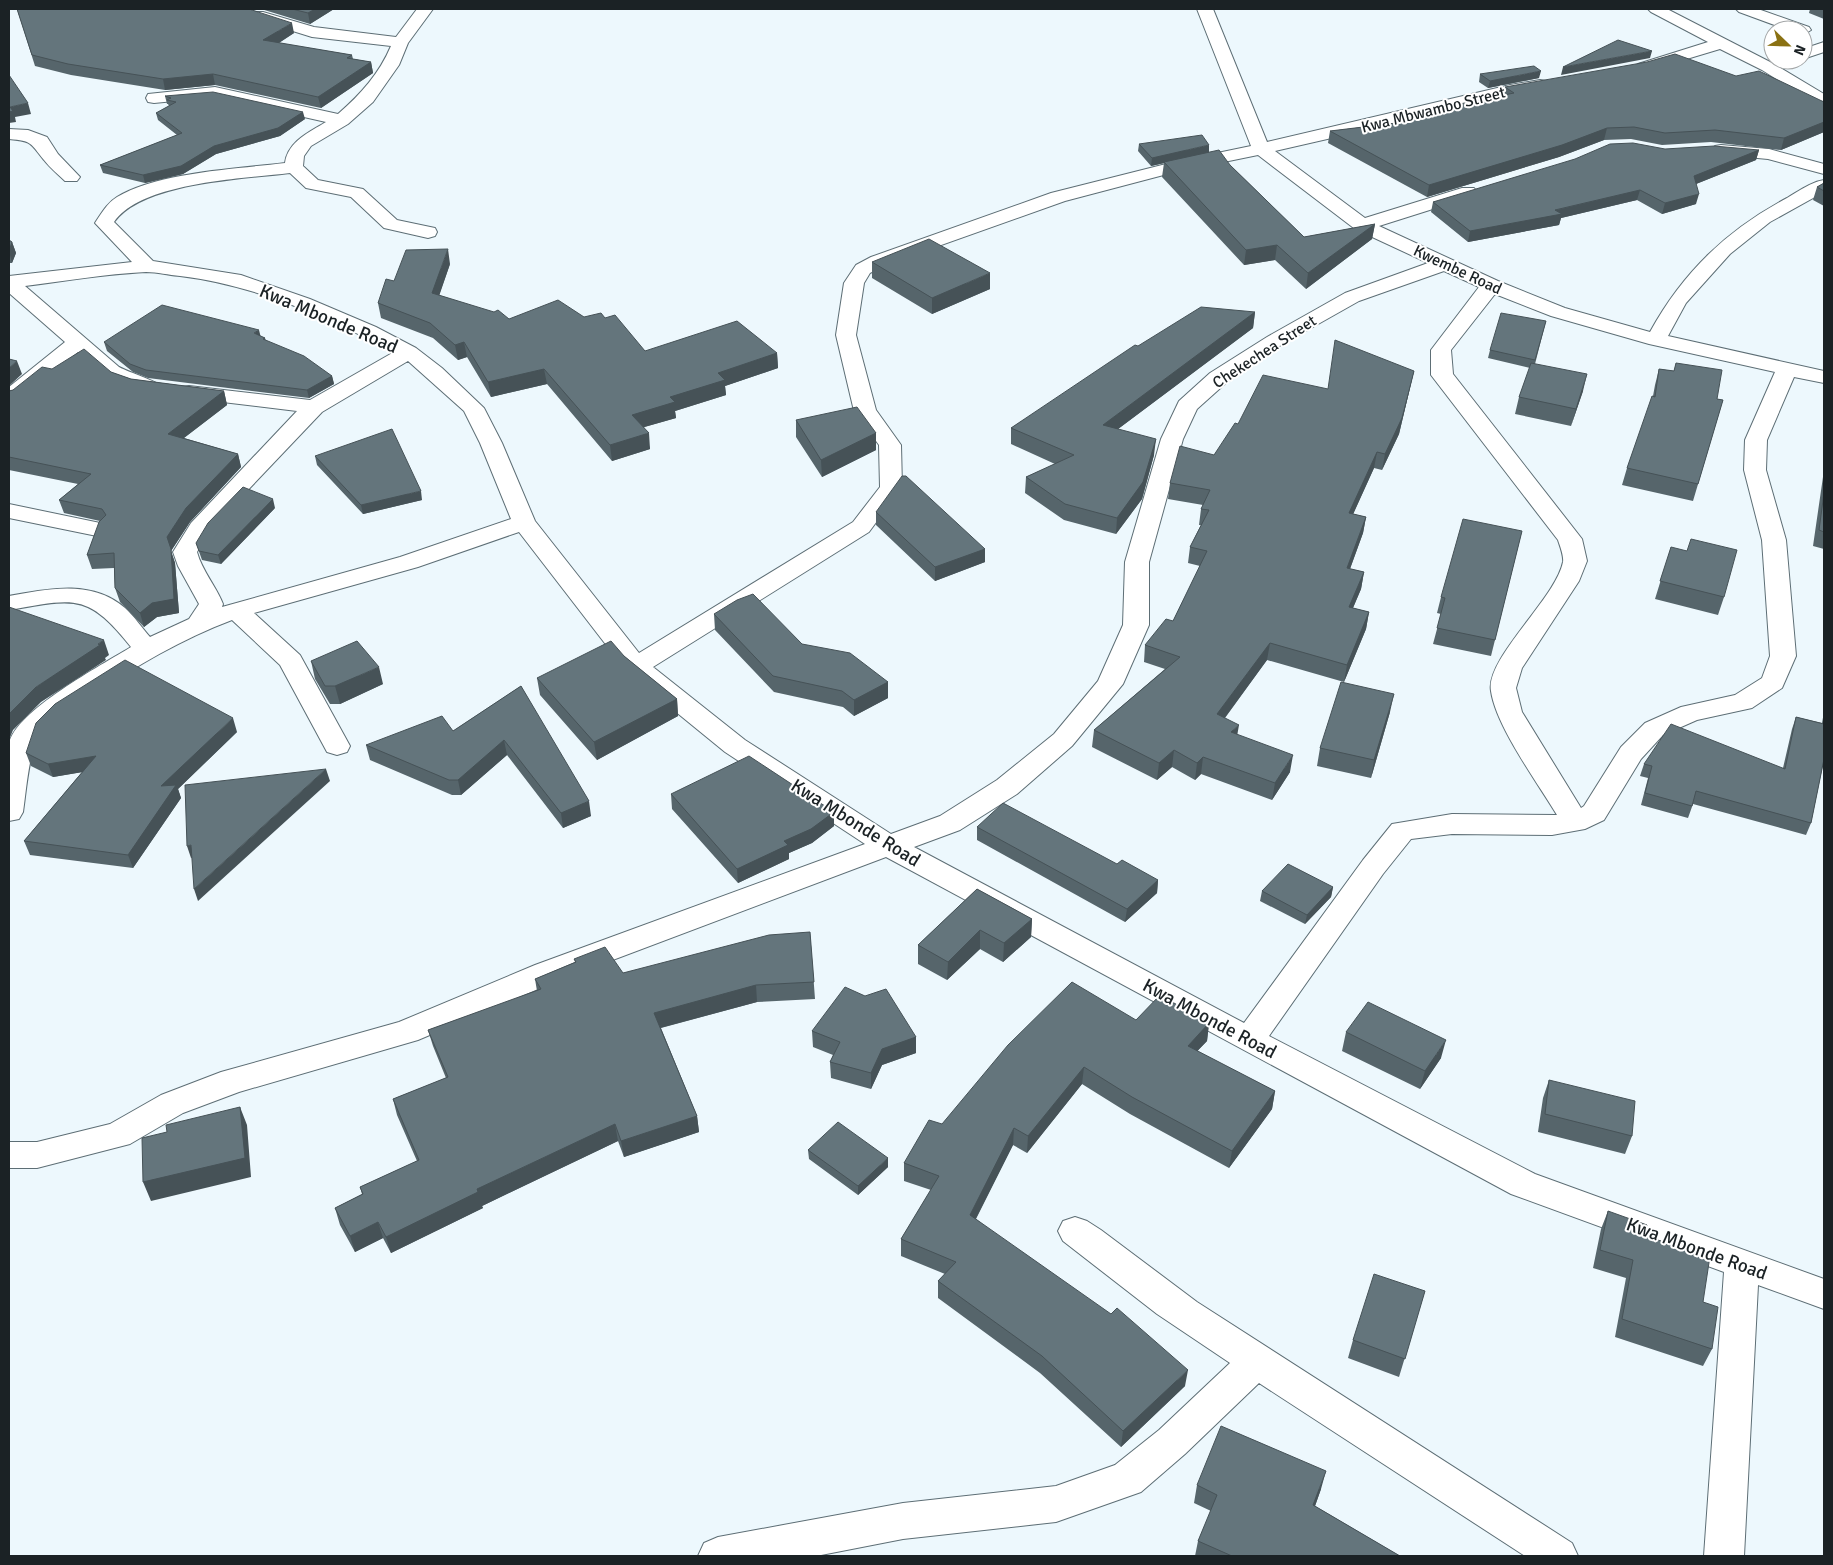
<svg xmlns="http://www.w3.org/2000/svg" width="1833" height="1565" viewBox="0 0 1833 1565" font-family="Signika,sans-serif">
  <rect width="100%" height="100%" fill="#edf8fd"/>
  <g fill="none" stroke-linecap="round" stroke-linejoin="round">
    <g stroke="#5d6e75" stroke-width="2">
      <path id="minor" d="M417 9H433L408 43 399 65 373 102 348 124 311 146 304 156 303 166 318 180 363 189 397 220 435 228 437 232 435 236 428 238 384 228 351 197 306 188 290 173C243 179 142 182 114 222L153 261 241 275 310 299 376 327 416 348 442 368 484 408 502 443 535 521 639 653 853 522 880 487 879 445 854 411 836 335 844 283 856 265 871 257 1051 193 1174 162 1251 146 1197 9H1213L1267 142 1510 85 1540 80 1546 81 1548 85 1546 89 1275 151 1365 218 1462 188H1474L1477 192 1474 196 1379 226 1498 281 1565 308 1650 332C1683 272 1727 230 1787 198 1799 191 1811 182 1824 180V192L1770 222 1730 254 1686 303 1668 336 1824 371V383L1794 377 1767 440 1766 470 1786 540 1796 656 1782 688 1752 708 1697 720 1663 735 1641 759 1604 820 1585 829 1552 835 1452 834 1411 839 1383 874 1269 1036 1535 1174 1824 1279V1309L1758 1285 1744 1556H1704L1724 1272 1511 1194 886 857 557 981 418 1040 239 1092 183 1113 130 1144 37 1168H9V1142H37L110 1124 161 1095 221 1072 399 1022 535 965 865 844 725 752 627 672 519 532 418 567 254 613 300 655 350 746 347 752 337 755 327 752 280 665 232 620C181 639 137 666 92 695 72 708 44 721 35 744 28 763 26 792 23 812L19 819 9 821C9 800 5 763 9 744 15 711 102 665 131 647 87 592 75 599 9 610V596C47 589 92 579 125 608 134 616 142 628 150 637L189 619 199 604 178 566 173 552 191 523 297 411 189 398 181 397 178 392 181 387 189 386 310 400 394 352C327 317 255 285 180 276 169 275 157 272 146 272 105 274 65 281 25 286L119 367C130 373 155 380 160 386L157 391C126 398 99 370 78 352L17 402 9 403V387L65 342 9 293V276L132 262 95 223C101 214 107 203 117 197 159 172 237 169 285 163 288 141 310 132 326 122L215 97 154 103 148 102 146 98 148 94 215 87 338 114C361 94 379 74 391 46L312 37 251 18 249 15 251 12H263L314 27 396 37ZM1258 155 1355 229 1428 263 1345 293 1267 337 1210 373 1179 401 1161 439 1125 562 1123 625 1098 681 1054 734 997 780 940 816 891 834 745 740 653 667 869 532 902 487 901 445 876 410 856 335 864 283 870 273 885 265 1065 201 1175 172ZM1444 271 1479 287 1431 350V375L1558 540C1560 546 1564 556 1563 562 1556 598 1485 659 1491 691 1496 726 1537 782 1557 815L1452 814 1392 824 1363 860 1244 1023 914 847 960 830 1017 794 1072 746 1123 684 1149 625V562L1183 439 1197 409 1226 383 1281 345 1359 301ZM1495 294 1551 316 1649 344 1775 372 1745 440 1744 470 1762 540 1770 656 1762 678 1735 695 1681 707 1645 723 1621 747 1584 806 1581 808 1522 712 1516 688 1522 668 1579 581 1587 561 1582 539 1453 374 1451 350ZM408 361 464 411 480 443 511 519 400 557 222 607 223 604C216 586 202 571 197 552L209 531 322 412Z
        M1648 9H1667L1774 64 1824 94V106L1818 105 1762 70 1720 49 1650 70H1638L1636 67 1638 64 1708 42 1651 12Z
        M1736 9H1758L1809 27 1811 30 1803 35V30H1788L1739 12Z
        M1824 42V52L1803 59V49Z
        M9 129 28 130 47 137 58 154 80 177 77 181H65C58 174 50 168 44 160 30 143 33 141 9 139Z
        M1721 145 1769 149 1824 164V174L1768 159 1715 154 1712 150 1715 146Z
        M9 504 105 524 109 529 105 534 97 536 9 518Z
        M1075 1217 1087 1221 1101 1230 1197 1302 1572 1543 1578 1556H1525L1259 1383 1185 1454 1141 1492 1056 1522 903 1539 816 1556H698L704 1543 718 1537 903 1503 1056 1486 1115 1465 1159 1430 1230 1363 1157 1314 1063 1241 1058 1231 1063 1221Z"/>
    </g>
    <use href="#minor" fill="#fff" fill-rule="evenodd"/>
  </g>
  <path fill="#56656b" d="M17 9 294 33 279 43 352 55 353 59 371 62 373 73 321 108 215 85 165 90 71 75 35 66Z
    M261 9H334L310 24Z
    M1810 9H1824V19L1809 13Z
    M1480 74 1539 78 1488 88 1479 82Z
    M1736 76 1824 102V132L1781 150 1711 142 1662 145 1631 139 1604 140 1559 157 1427 197 1328 143 1330 131 1404 122 1405 115 1503 96 1505 87Z
    M165 96 305 119 280 136 216 154 183 174 145 183 103 173 100 165 177 135 158 120 156 113 169 106 168 104H167Z
    M1139 144 1209 153 1230 165 1304 237 1375 224 1372 239 1306 289 1275 260 1244 265 1162 177 1164 163 1151 166 1138 151Z
    M1665 149 1759 150 1756 160 1696 184V204L1662 214 1637 200 1561 218 1559 225 1468 242 1431 212 1433 202Z
    M1824 183V206L1813 200 1817 187Z
    M9 240 12 242 16 253 12 263H9Z
    M872 262 990 289 932 314 872 278Z
    M450 264 439 295 509 319 584 317 605 318 645 351 777 353 778 368 725 386 726 395 675 411 676 418 644 427 650 449 612 461 547 384 491 397 467 357 458 360 433 338 381 318 378 303Z
    M1255 312 1253 328 1118 429 1154 455 1142 499 1116 534 1064 520 1025 493 1026 477 1055 464 1011 444V428L1138 346Z
    M1546 321 1535 364 1583 391 1571 426 1515 414 1519 397 1530 368 1488 358 1490 350Z
    M260 336 265 338 266 341 332 376 334 384 309 398 148 378 133 372 107 351 104 342Z
    M1676 363 1717 399 1723 400 1693 501 1622 485 1627 468 1653 396 1655 385 1659 369 1674 371Z
    M52 369 111 372 131 379 224 391 227 405 184 438 238 454 241 467 190 522 171 551 175 563 179 613 157 617 144 627 120 602 115 588 114 568 92 569 87 555 100 521 64 513 59 500 78 484 9 470V391L13 390Z
    M1414 371 1399 434 1382 470 1374 468 1353 514 1366 517 1363 533 1350 569 1364 572 1361 589 1353 608 1369 612 1366 629 1344 682 1267 660 1225 718 1237 735 1290 772 1272 800 1201 774 1195 780 1172 767 1157 780 1092 747 1094 730 1165 669 1144 662 1145 645 1173 621 1200 566 1188 563 1190 547 1201 525H1199L1201 509 1203 505 1168 499 1170 483 1214 455 1238 424 1328 389Z
    M796 420 876 433V450L822 477 796 437Z
    M315 456 422 500 363 514 317 465Z
    M1824 470V549L1813 546Z
    M275 508 221 564 202 560 196 543Z
    M876 512 985 549V562L935 581 876 525Z
    M1522 531 1491 656 1433 644 1441 614 1437 613 1441 597Z
    M1671 547 1724 597 1718 615 1655 599Z
    M714 614 802 644 888 682V698L854 716 843 707 774 692 715 630Z
    M624 656 677 699 678 716 597 760 540 695 537 678Z
    M311 661 383 684 340 704H330L315 679Z
    M521 686 591 816 563 828 507 755 461 795H452L370 760 366 745 453 731Z
    M1390 712 1371 778 1317 766 1320 748Z
    M1824 712V760L1811 823 1806 835 1693 804 1688 818 1641 805 1648 778 1640 776 1644 764 1783 768 1792 729 1796 717 1822 723Z
    M237 732 178 789 181 798 133 868 30 855 24 841 82 772 53 777 31 766 26 753Z
    M671 794 834 812V826L812 843 789 853V859L738 883 672 809Z
    M977 827 1158 880 1157 893 1125 922 977 840Z
    M1333 887 1331 897 1305 924 1260 901 1262 891Z
    M977 889 1032 919 1031 937 1003 962 980 949 947 980 918 964V945Z
    M810 932 815 999 757 1002 661 1028 697 1116 699 1132 624 1157 618 1141 482 1206 483 1208 391 1253 383 1238 355 1252 340 1225 335 1208 362 1194 360 1187 417 1161 397 1115 393 1099 446 1078 433 1046 428 1030 537 991 535 979 575 962 574 959 623 973Z
    M1136 1020 1209 1023 1207 1041 1197 1051 1275 1091 1272 1109 1229 1168 1130 1114 1082 1084 1027 1153 1013 1145 976 1219 1185 1386 1121 1447 1040 1373 938 1298V1281L945 1274 901 1256V1239L931 1190 904 1181V1163L942 1124Z
    M812 1031 916 1037V1053L882 1065 871 1089 831 1078 830 1062 833 1055 813 1047Z
    M1346 1032 1441 1058 1420 1089 1342 1051Z
    M1549 1080 1632 1136 1625 1154 1538 1132 1543 1098Z
    M808 1150 888 1167 858 1195 809 1159Z
    M1608 1211 1645 1236 1703 1302 1712 1349 1703 1366 1615 1337 1626 1278 1593 1268 1601 1229Z
    M1425 1291 1399 1377 1348 1358 1353 1340Z
    M1197 1485 1321 1489 1315 1506 1400 1556H1195L1198 1541 1211 1511 1194 1503Z"/>
  <path fill="#465257" d="M315 9H334L310 24 308 13Z
    M292 23 294 33 266 51 263 40Z
    M1652 51 1650 58 1561 75 1563 67Z
    M371 62 373 73 321 108 318 97Z
    M1541 71 1539 78 1488 88 1490 81Z
    M213 74 215 85 165 90 163 79Z
    M28 103 31 114 15 117 16 122 9 123V112L10 107Z
    M303 112 305 119 280 136 216 154 183 174 145 183 143 175 214 146Z
    M1824 122V132L1781 150 1784 138Z
    M1607 128 1604 140 1559 157 1427 197 1429 185Z
    M1209 145V153L1151 166 1152 158Z
    M1759 150 1756 160 1691 186 1694 176Z
    M1640 190 1637 200 1561 218 1559 225 1468 242 1470 231Z
    M1699 194 1696 204 1662 214 1665 203Z
    M1375 224 1372 239 1306 289 1308 273Z
    M12 242 16 253 12 263 9 251Z
    M1277 245 1275 260 1244 265 1246 250Z
    M448 249 450 264 435 308 432 293Z
    M990 273V289L932 314V298Z
    M1255 312 1253 328 1102 441 1103 425Z
    M259 330 261 338 254 333Z
    M464 342 467 357 458 360 455 345Z
    M777 353 778 368 725 386 726 395 675 411 676 418 634 430 632 415 718 373Z
    M17 361 22 374 9 386V368Z
    M544 369 547 384 491 397 488 382Z
    M1414 371 1399 434 1382 470 1385 454Z
    M1587 374 1583 391 1571 426 1576 409Z
    M332 376 334 384 309 398 307 390Z
    M224 391 227 405 172 447 168 434Z
    M649 433 650 449 612 461 610 445Z
    M876 433V450L822 477 821 460Z
    M1156 439 1154 455 1142 499 1116 534 1117 518Z
    M1377 452 1374 468 1346 530 1349 513Z
    M238 454 241 467 190 522 171 551 175 563 179 613 157 617 144 627 140 613 167 537 186 508Z
    M421 491 422 500 363 514 361 505Z
    M273 499 275 508 221 564 218 555Z
    M1366 517 1363 533 1344 585 1347 568Z
    M985 549V562L935 581V567Z
    M1364 572 1361 589 1346 624 1349 607Z
    M1369 612 1366 629 1344 682 1347 665Z
    M104 640 109 655 105 658 106 660 41 702 13 730 9 740V714L36 687Z
    M1270 643 1267 660 1215 731 1217 714Z
    M379 667 383 684 340 704 335 686Z
    M888 682V698L854 716V700Z
    M1394 694 1390 712 1371 778 1374 760Z
    M677 699 678 716 597 760 594 742Z
    M233 718 237 732 178 789 181 798 133 868 128 855 161 786Z
    M1239 725 1236 742 1231 732Z
    M504 740 507 755 461 795 458 780Z
    M1174 750 1172 767 1157 780 1159 763Z
    M1293 755 1290 772 1272 800 1275 783Z
    M96 756 101 769 53 777 48 764Z
    M1203 757 1201 774 1195 780 1197 763Z
    M326 769 330 781 198 901 194 889Z
    M589 801 591 816 563 828 561 813Z
    M834 812V826L812 843 789 853V859L738 883 737 869Z
    M191 845 195 857 191 858 187 846Z
    M1158 880 1157 893 1125 922 1127 909Z
    M1333 887 1331 897 1305 924 1307 915Z
    M1032 919 1031 937 1003 962 1004 943Z
    M980 930V949L947 980 948 962Z
    M756 985 757 1002 656 1029 654 1013Z
    M1209 1023 1207 1041 1186 1063 1188 1046Z
    M916 1037V1053L882 1065 871 1089V1073L882 1049Z
    M1446 1040 1441 1058 1420 1089 1425 1071Z
    M1084 1067 1082 1084 1027 1153 1028 1136Z
    M1275 1091 1272 1109 1229 1168 1232 1151Z
    M240 1107 247 1125 251 1177 151 1201 143 1182Z
    M697 1116 699 1132 624 1157 621 1141Z
    M615 1124 618 1141 482 1206 483 1208 391 1253 386 1237 477 1189Z
    M1014 1128 1013 1145 969 1232 970 1215Z
    M888 1158V1167L858 1195V1186Z
    M378 1222 383 1238 355 1252 350 1236Z
    M1188 1370 1185 1386 1121 1447 1123 1431Z
    M1326 1471 1321 1489 1309 1523 1313 1505Z"/>
  <path fill="#64757c" stroke="#465257" d="M17 9H249L292 23 263 40 352 55 347 58 371 62 318 97 213 74 163 79 68 64 32 55Z
    M292 9H315L308 13Z
    M1618 40 1652 51 1563 67Z
    M1675 54 1736 76 1759 71 1824 102V122L1784 138 1715 130 1665 133 1634 127 1607 128 1562 145 1429 185 1330 131 1413 121 1405 115 1514 93 1505 87 1647 62Z
    M1534 66 1541 71 1490 81 1480 74Z
    M9 75 28 103 10 107 13 111 9 112Z
    M213 92 303 112 278 128 214 146 181 166 143 175 100 165 182 133 156 113 176 102 167 100 171 98 165 96Z
    M1202 135 1209 145 1152 158 1139 144Z
    M1633 143 1665 149 1714 146 1759 150 1694 176 1699 194 1665 203 1640 190 1555 210 1562 214 1470 231 1433 202 1575 159 1610 144Z
    M1219 150 1230 165 1304 237 1375 224 1308 273 1277 245 1246 250 1164 162Z
    M1824 183V191L1817 187Z
    M929 239 990 273 932 298 872 262Z
    M9 240 12 242 9 251Z
    M448 249 432 293 494 312 498 310 509 319 558 300 584 317 601 313 605 318 615 315 645 351 737 321 777 353 718 373 725 380 670 397 675 402 632 415 649 433 610 445 544 369 488 382 464 342 455 345 430 323 378 303 386 279 394 281 406 250Z
    M162 305 259 330 254 333 265 338 263 339 304 356 332 376 307 390 146 370 130 364 104 342Z
    M1201 307 1255 312 1103 425 1156 439 1143 482 1117 518 1065 504 1026 477 1074 455 1011 428 1135 345 1138 346Z
    M1501 313 1546 321 1535 360 1490 350Z
    M1335 340 1414 371 1402 418 1385 454 1377 452 1349 513 1366 517 1347 568 1364 572 1349 607 1369 612 1347 665 1270 643 1217 714 1239 725 1231 732 1293 755 1275 783 1203 757 1197 763 1174 750 1159 763 1094 730 1180 657 1145 645 1166 619 1173 621 1207 551 1190 547 1209 510 1201 509 1210 490 1170 483 1180 446 1214 455 1235 423 1238 424 1263 375 1328 389Z
    M84 349 111 372 131 379 224 391 168 434 238 454 186 508 167 537 171 549 174 599 152 603 140 613 115 588 114 553 87 555 99 522 106 515 102 509 59 500 91 474 9 457V391L13 390 42 367 52 369Z
    M9 359 17 361 9 368Z
    M1531 363 1587 374 1576 409 1519 397Z
    M1676 363 1722 370 1717 399 1723 400 1698 484 1627 468 1652 396 1655 397 1659 369 1674 371Z
    M857 407 876 433 821 460 796 420Z
    M392 429 421 491 361 505 315 456Z
    M902 476H906L985 549 935 567 876 512Z
    M243 487 273 499 218 555 199 551 196 543 208 523Z
    M1824 493V532L1819 530Z
    M1463 519 1522 531 1495 640 1437 628 1445 598 1441 597Z
    M1691 539 1737 550 1724 597 1660 581 1671 547 1687 551Z
    M753 594 802 644 850 653 888 682 854 700 842 691 773 676 714 614 737 600Z
    M9 607 104 640 98 644 100 645 36 687 9 714Z
    M357 641 379 667 335 686H325L311 661Z
    M611 641 624 656 677 699 594 742 537 678Z
    M125 660 233 718 161 786 176 785 128 855 24 841 96 756 48 764 26 753 36 723 55 704Z
    M1341 682 1394 694 1374 760 1320 748Z
    M521 686 589 801 561 813 504 740 458 780H449L366 745 442 716 453 731Z
    M1796 717 1824 724V759L1811 823 1696 791 1692 806 1645 793 1652 766 1644 764 1671 724 1785 769Z
    M749 756 834 812 811 829 784 841 788 845 737 869 671 794Z
    M326 769 194 889 191 845 187 846 185 785Z
    M1003 803 1117 864 1122 860 1158 880 1127 909 977 827Z
    M1288 864 1333 887 1307 915 1262 891Z
    M977 889 1032 919 1004 943 980 930 948 962 918 945Z
    M810 932 814 982 756 985 654 1013 697 1116 621 1141 615 1124 477 1189 478 1192 386 1237 378 1222 350 1236 335 1208 363 1194 360 1187 419 1160 393 1099 448 1077 428 1030 541 989 535 979 576 962 574 959 605 947 623 973 769 935Z
    M1072 982 1136 1020 1160 995 1209 1023 1188 1046 1275 1091 1232 1151 1132 1097 1084 1067 1028 1136 1014 1128 970 1215 1111 1314 1117 1308 1188 1370 1123 1431 1042 1356 938 1281 956 1262 901 1239 939 1176 904 1163 929 1120 942 1124 1008 1045Z
    M845 987 865 996 886 989 916 1037 882 1049 871 1073 830 1062 840 1042 812 1031Z
    M1368 1002 1446 1040 1425 1071 1346 1032Z
    M1549 1080 1635 1101 1632 1136 1545 1114Z
    M240 1107 245 1158 143 1182 142 1138 167 1132 166 1125Z
    M838 1122 888 1158 858 1186 808 1150Z
    M1608 1211 1647 1225 1645 1236 1710 1256 1703 1302 1718 1307 1712 1349 1622 1319 1633 1260 1600 1250Z
    M1374 1274 1425 1291 1405 1359 1353 1340Z
    M1221 1426 1326 1471 1313 1505 1400 1556H1232L1198 1541 1217 1495 1197 1485Z"/>
  <g text-anchor="middle" stroke-width="4" stroke-linejoin="round" paint-order="stroke">
    <g font-size="16" fill="#1b2225" stroke="#fff">
      <text transform="translate(1433 109) rotate(-14)" y="6">Kwa Mbwambo Street</text>
      <text transform="translate(1458 269) rotate(25)" y="6">Kwembe Road</text>
      <text transform="translate(1264 351) rotate(-33)" y="6">Chekechea Street</text>
    </g>
    <g font-size="19" fill="#1b2225" stroke="#fff">
      <text transform="translate(329 318) rotate(23)" y="7">Kwa Mbonde Road</text>
      <text transform="translate(856 822) rotate(32)" y="7">Kwa Mbonde Road</text>
      <text transform="translate(1210 1018) rotate(28)" y="7">Kwa Mbonde Road</text>
      <text transform="translate(1697 1248) rotate(20)" y="7">Kwa Mbonde Road</text>
    </g>
  </g>
  <rect width="1833" height="1565" fill="none" stroke="#1b2225" stroke-width="20"/>
  <g transform="translate(1788 45) rotate(113)"><circle r="24" fill="#ffffff" stroke="#a4a7a8"/>
  <path d="M0-4L9 19L0 12L-9 19Z" fill="#8a7113"/>
  <text y="-8" font-size="14" font-weight="bold" text-anchor="middle" fill="#1b2225">N</text>
  </g>
</svg>
